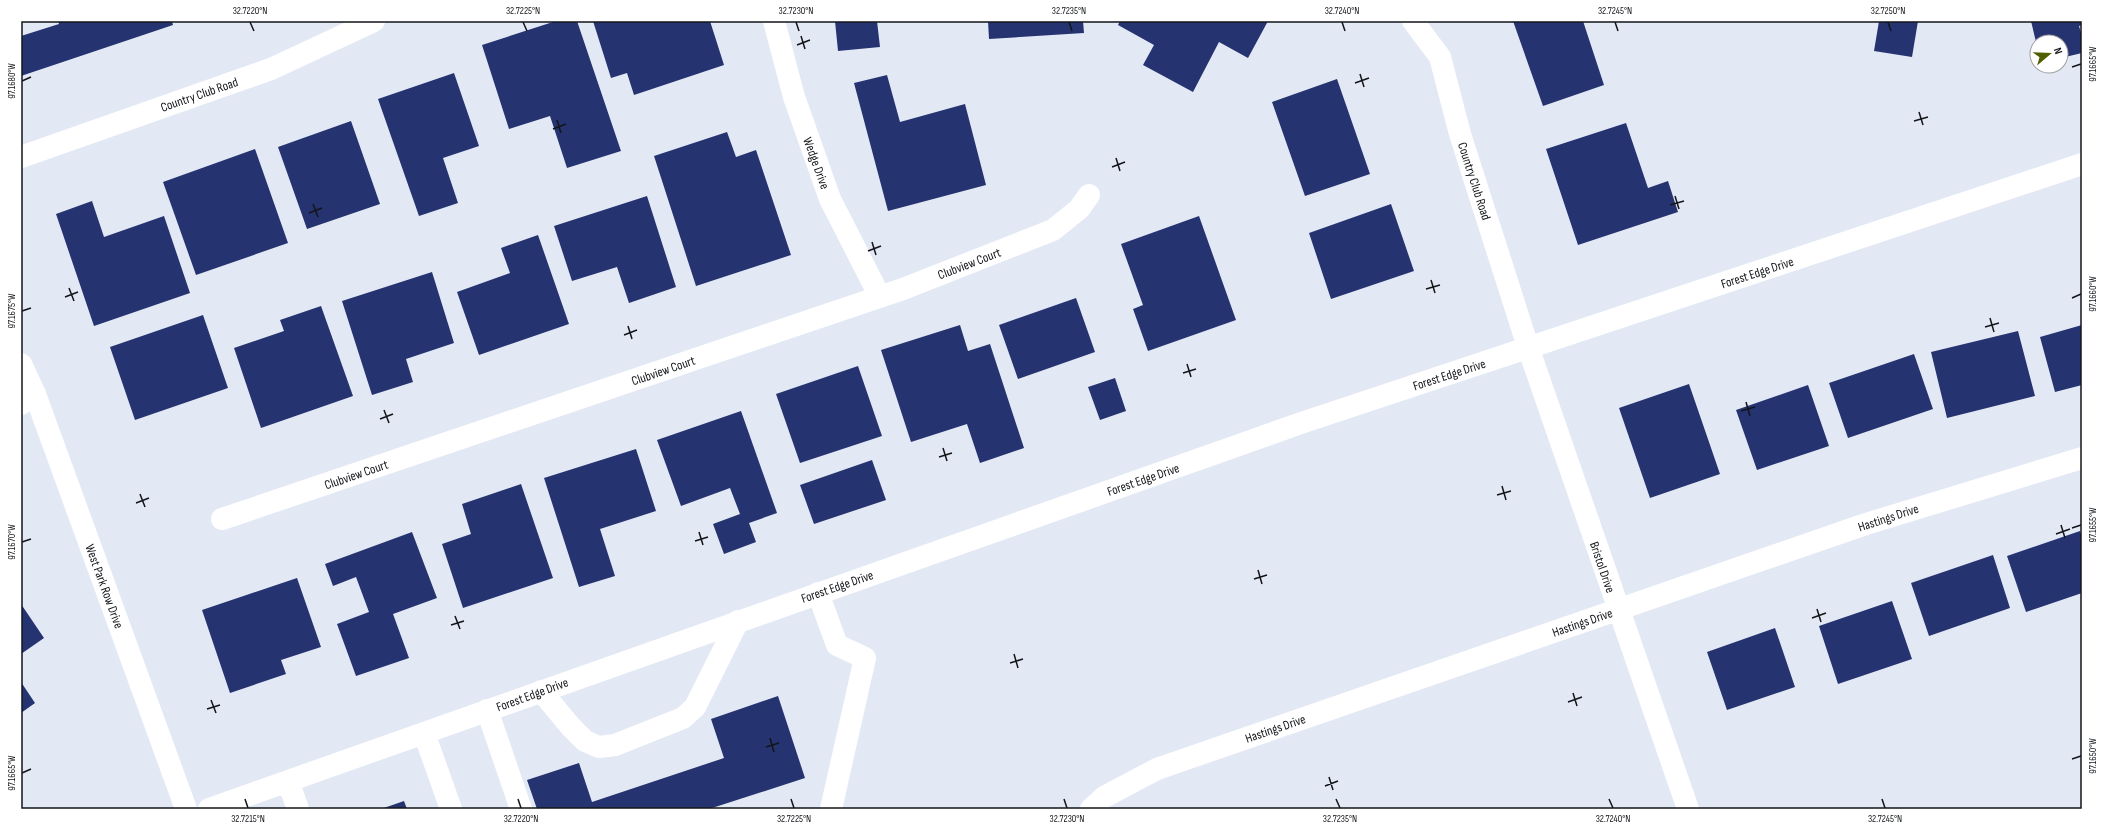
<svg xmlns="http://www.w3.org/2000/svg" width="2103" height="830" viewBox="0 0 2103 830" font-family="'Sofia Sans Condensed',sans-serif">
  <rect width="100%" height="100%" fill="#e3e8f5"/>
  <path fill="#253470" d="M58 21H172L173 25 21 76V36L59 24Z
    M556 21H577L621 151 567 168 550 116 509 129 482 45Z
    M593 21H710L724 65 634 95 627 73 611 78Z
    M835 21H877L880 47 838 51Z
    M988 21H1083L1084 33 989 39Z
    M1120 21H1268L1248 58 1219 42 1193 92 1143 65 1154 45 1118 25Z
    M1513 21H1583L1604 85 1543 106Z
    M1879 21H1918L1912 57 1874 51Z
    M2031 21H2082V25L2079 26 2082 36V53L2061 58V42H2036Z
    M454 73 479 146 443 158 458 203 419 216 378 99Z
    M887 75 900 122 965 104 986 185 888 211 854 83Z
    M1337 79 1370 174 1305 196 1272 102Z
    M351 121 380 204 307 229 278 147Z
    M1626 123 1648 188 1668 181 1678 212 1578 245 1546 149Z
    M727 132 736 157 756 150 791 255 696 286 654 156Z
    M255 149 288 243 196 275 163 182Z
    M647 196 676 287 629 303 617 267 572 281 554 226Z
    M92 201 104 237 164 216 190 293 94 326 56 214Z
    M1391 204 1414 271 1331 299 1309 233Z
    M1199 216 1236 320 1148 351 1133 309 1143 305 1121 244Z
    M538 235 569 324 479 355 457 292 510 273 501 248Z
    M432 272 454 343 406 359 413 382 372 395 342 301Z
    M1076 298 1095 352 1018 379 999 325Z
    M321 306 353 396 261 428 234 348 284 331 280 320Z
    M203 315 228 388 135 420 110 347Z
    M960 325 968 351 990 344 1024 448 980 463 967 424 911 442 881 350Z
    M2082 325V385L2055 392 2040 337Z
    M2018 331 2035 396 1947 418 1931 352Z
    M1914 354 1933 409 1848 438 1829 383Z
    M858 366 882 436 800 463 776 394Z
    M1115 378 1126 411 1100 420 1088 387Z
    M1689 384 1720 474 1650 498 1619 408Z
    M1808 385 1829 446 1757 470 1736 410Z
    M741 411 777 513 749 523 756 542 724 554 713 524 740 514 730 488 681 506 657 440Z
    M636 449 656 511 600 529 615 576 579 587 544 478Z
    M872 460 886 500 814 524 800 485Z
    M521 484 553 578 463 608 442 544 471 534 462 504Z
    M2080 531 2082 537V593L2026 612 2007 556Z
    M412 532 437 598 393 614 409 658 356 676 337 624 369 612 356 577 333 586 325 564Z
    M1993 555 2010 608 1929 636 1911 583Z
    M297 578 321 647 281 660 286 674 230 693 202 610Z
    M1892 601 1912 659 1838 684 1819 626Z
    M21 604 44 638 21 654Z
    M1775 628 1795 687 1727 710 1707 652Z
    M21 682 35 703 21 713Z
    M778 696 805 778 709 809H537L527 780 579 763 592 802 724 758 711 719Z
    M404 801 407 809H381Z"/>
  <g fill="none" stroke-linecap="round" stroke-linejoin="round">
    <path stroke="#fff" stroke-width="22" d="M774 21 794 97 830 199 880 297
      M1413 21 1440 57 1460 134 1528 347 1688 809
      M21 157 271 69 374 21
      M21 404 35 394
      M222 519 903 289 1053 230 1079 209 1089 195
      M818 593 837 645 865 658 831 809
      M541 691 571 727 585 741 599 747 615 745 683 718 695 707 738 621
      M487 710 521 809
      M424 733 451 809
      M288 781 298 809
      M209 809 1304 422 2082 164
      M1091 809 1104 797 1157 769 1866 524 2082 458"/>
    <path stroke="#fff" stroke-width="22" d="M21 364 35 394 186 809"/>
  </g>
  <path fill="none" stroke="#131519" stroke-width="1.5" d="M250 22 254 31M523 22 527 31M796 22 799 31M1069 22 1072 31M1342 22 1345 31M1615 22 1618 31M1888 22 1891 31M801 36 805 49M797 45 810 40M2072 67 2081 64M1360 74 1364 87M22 81 31 77M1355 83 1369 78M1919 112 1923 125M557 120 561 133M1914 121 1928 117M553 129 566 124M1116 158 1120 171M1112 167 1125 162M1675 196 1679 209M313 204 318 217M1670 205 1684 201M309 213 322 208M872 242 876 255M868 251 881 246M1431 280 1435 293M69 288 74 301M1426 289 1440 285M65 297 78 292M2072 298 2081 294M22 311 31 308M1990 318 1994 332M628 326 632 339M1985 327 1999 323M624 335 637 330M1187 364 1191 377M1183 373 1196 369M1746 402 1750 416M384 410 389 423M1741 411 1755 407M380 419 393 414M943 448 947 461M939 457 952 453M1502 486 1506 500M140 494 145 507M1497 495 1511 491M136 503 149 498M2061 525 2065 538M2072 528 2081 525M699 532 703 545M2056 534 2070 529M695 541 708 537M22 542 31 539M1258 570 1262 584M1254 579 1267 575M1817 609 1821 622M455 616 460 629M1812 618 1826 613M451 625 464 621M1014 654 1018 668M1010 663 1023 659M1573 693 1577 706M211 700 216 713M1568 702 1582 697M207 709 220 705M770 738 774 752M766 747 779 743M2072 759 2081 756M22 773 31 769M1329 777 1333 790M1325 786 1338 781M245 799 248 808M518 799 521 808M791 799 794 808M1064 799 1067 808M1336 799 1340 808M1609 799 1613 808M1882 799 1885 808"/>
  <g text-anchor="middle" stroke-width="4" stroke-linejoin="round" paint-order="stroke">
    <g font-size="13" fill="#131519" stroke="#fff">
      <text transform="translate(199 94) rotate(-19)" y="5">Country Club Road</text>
      <text transform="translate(817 163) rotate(70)" y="5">Wedge Drive</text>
      <text transform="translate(1475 181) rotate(72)" y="5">Country Club Road</text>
      <text transform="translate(969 263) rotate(-21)" y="5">Clubview Court</text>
      <text transform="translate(1757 272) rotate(-18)" y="5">Forest Edge Drive</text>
      <text transform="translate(663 370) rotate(-19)" y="5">Clubview Court</text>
      <text transform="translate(1449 374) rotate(-18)" y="5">Forest Edge Drive</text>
      <text transform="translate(356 474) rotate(-19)" y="5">Clubview Court</text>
      <text transform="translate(1143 479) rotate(-19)" y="5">Forest Edge Drive</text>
      <text transform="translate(1888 517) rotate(-18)" y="5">Hastings Drive</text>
      <text transform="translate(1603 567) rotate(71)" y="5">Bristol Drive</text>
      <text transform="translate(105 586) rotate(70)" y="5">West Park Row Drive</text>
      <text transform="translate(837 586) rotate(-19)" y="5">Forest Edge Drive</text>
      <text transform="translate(1582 622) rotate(-19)" y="5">Hastings Drive</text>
      <text transform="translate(532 694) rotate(-20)" y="5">Forest Edge Drive</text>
      <text transform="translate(1275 728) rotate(-19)" y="5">Hastings Drive</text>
    </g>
  </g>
  <rect width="2103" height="830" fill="none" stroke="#ffffff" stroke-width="44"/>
  <g transform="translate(2049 54) rotate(71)"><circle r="19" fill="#ffffff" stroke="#a1a1a3"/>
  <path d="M0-3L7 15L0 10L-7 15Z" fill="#4f5e00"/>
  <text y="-6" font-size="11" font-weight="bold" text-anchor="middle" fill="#131519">N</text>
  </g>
  <rect x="22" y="22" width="2059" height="786" fill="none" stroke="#131519" stroke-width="1.5"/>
  <g font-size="10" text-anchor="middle" fill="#131519">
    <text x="250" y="14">32.7220°N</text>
    <text x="523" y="14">32.7225°N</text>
    <text x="796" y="14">32.7230°N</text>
    <text x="1069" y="14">32.7235°N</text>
    <text x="1342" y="14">32.7240°N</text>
    <text x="1615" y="14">32.7245°N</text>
    <text x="1888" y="14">32.7250°N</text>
    <text transform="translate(2092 64) rotate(-90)" y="4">97.1665°W</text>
    <text transform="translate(11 81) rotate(-90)" y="4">97.1680°W</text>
    <text transform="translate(2092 294) rotate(-90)" y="4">97.1660°W</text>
    <text transform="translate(11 311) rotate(-90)" y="4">97.1675°W</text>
    <text transform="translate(2092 525) rotate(-90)" y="4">97.1655°W</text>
    <text transform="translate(11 542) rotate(-90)" y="4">97.1670°W</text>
    <text transform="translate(2092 756) rotate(-90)" y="4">97.1650°W</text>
    <text transform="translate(11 773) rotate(-90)" y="4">97.1665°W</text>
    <text x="248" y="822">32.7215°N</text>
    <text x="521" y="822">32.7220°N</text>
    <text x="794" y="822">32.7225°N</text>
    <text x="1067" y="822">32.7230°N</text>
    <text x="1340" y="822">32.7235°N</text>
    <text x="1613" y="822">32.7240°N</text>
    <text x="1885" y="822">32.7245°N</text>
  </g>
</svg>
